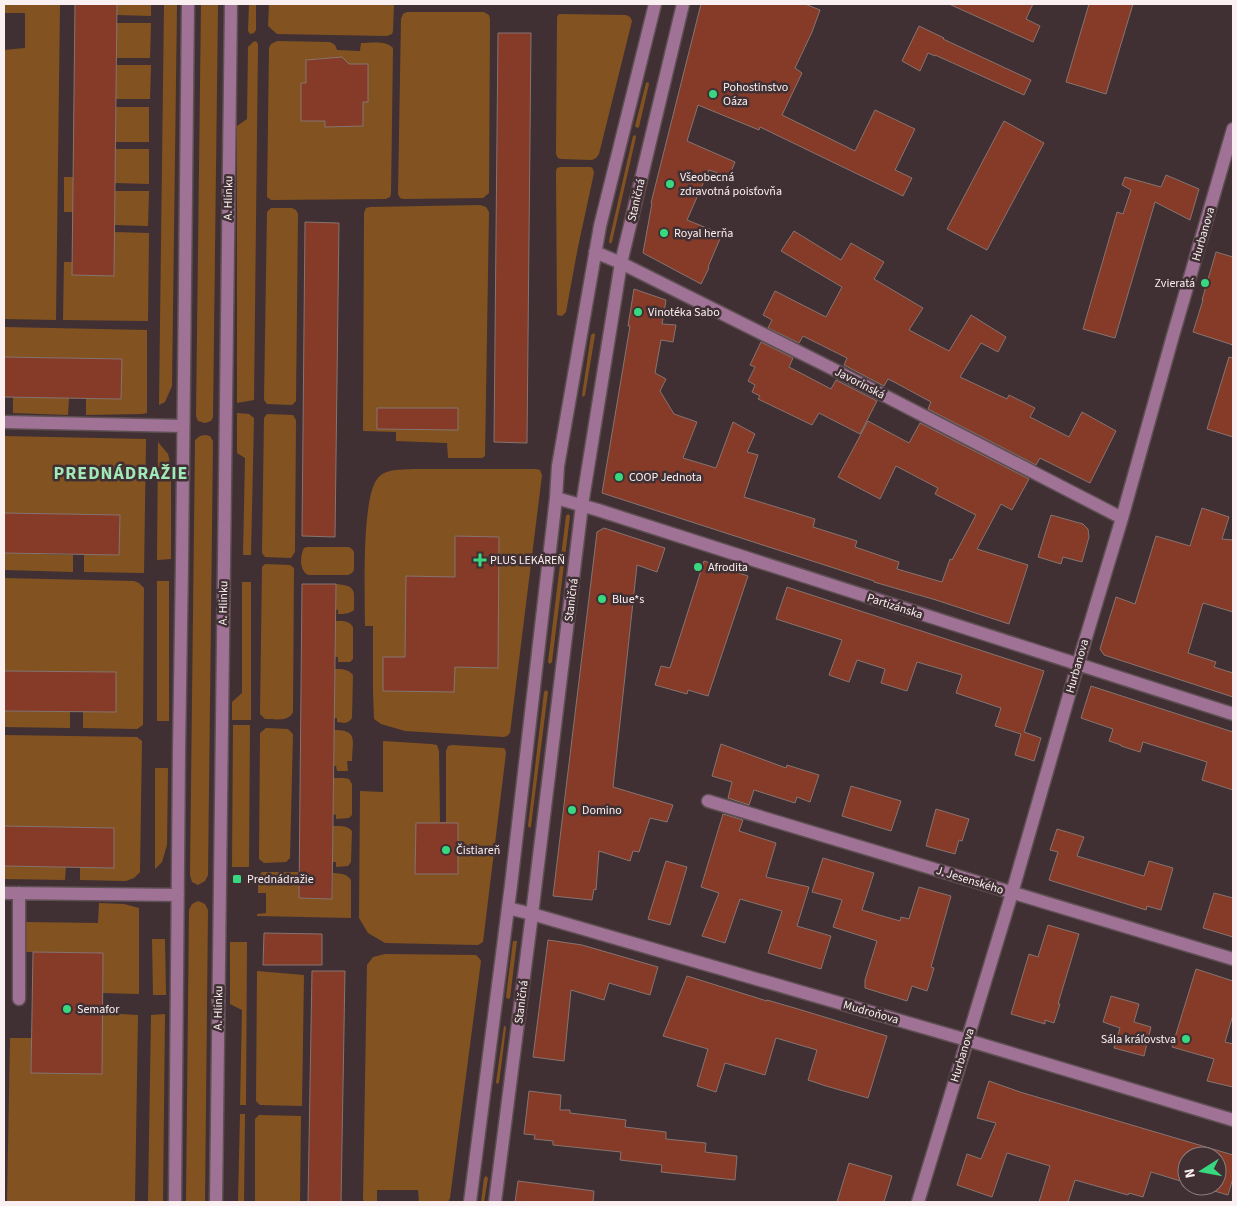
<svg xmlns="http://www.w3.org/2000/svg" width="1237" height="1206" viewBox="0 0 1237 1206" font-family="'Source Sans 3',sans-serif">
  <rect width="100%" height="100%" fill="#403033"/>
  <path fill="#825321" d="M4 4H60L56 320 4 319V50L25 48V13H4Z
    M117 4H151V16L117 15Z
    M164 4H177L172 386 165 402 159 405Z
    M201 4H218L213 417 211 421 205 423 198 421 196 416Z
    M249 4H256V30L254 33 250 34 248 31Z
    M269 4H394L393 31 392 34 387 36 277 34 268 26Z
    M407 12H484L489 15 490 19 489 193 483 198 403 199 400 198 398 194 401 19 403 14Z
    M559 14 626 15 630 17 632 21 599 154 596 158 592 160 561 159 558 158 556 154 557 17Z
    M116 23H151L150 58H116Z
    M256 41 258 44 254 400 237 403V126L247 119 248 47 253 42Z
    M277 41 330 42 335 45 337 50 360 51 361 43C371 43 386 40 393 48L391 194 390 197 386 199 271 200 267 197 269 48 271 44Z
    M116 65H151L150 99H116Z
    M648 82 649 84 639 127 637 128 635 126 646 83Z
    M116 107H149V142H116Z
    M635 135 636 137 612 242 610 244 609 241 633 136Z
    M115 149H149V184L115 183Z
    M560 167H591L593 169 594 173 578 247 566 312 562 316 557 315 556 171 557 168Z
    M64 177H73V212H64Z
    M115 191H149L148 226 114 225Z
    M480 205 486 207 489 212 485 456 482 458H448L447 443 396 441V432L363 431 364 213 366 208 370 207Z
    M271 208H292L296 210 298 214 296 401 292 405 267 404 264 400 267 212Z
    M114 232 149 233 148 321 63 320 64 262H73V275H114Z
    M4 327 147 330V413L142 414 86 415V399H121V359L4 357Z
    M594 333 595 335 585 395 583 397 582 395 591 335Z
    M13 397 69 398 68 415 13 413Z
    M237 413 249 414 254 418 251 555H243L245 458 237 453Z
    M267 414 293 415 296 420 295 552 291 558 265 557 262 553 264 418Z
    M205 435 210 436 213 441 208 875 205 881 198 885 192 882 190 875 195 440 200 436Z
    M4 436 146 439 144 573 84 572V555H119V515L4 513Z
    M158 442 168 454 171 467V559L157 560Z
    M414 469H536L540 470 542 475 510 733 507 736 504 737 405 731 381 724 374 719 373 691V626H365C365 598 361 496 378 478 386 468 403 470 414 469Z
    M568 514 570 516 552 662 550 664 548 662 566 516Z
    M307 547H349L352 549 354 552V570L352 573 348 575H308C299 570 300 556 304 548Z
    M4 553 73 555V572L5 570Z
    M265 564 290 565 294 568 293 712C289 722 275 719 265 719L260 714 262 567Z
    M4 578 134 581 139 583 144 588 143 725 137 729 83 728V712H116V672L4 671Z
    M157 581H169V721H157Z
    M242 582H251V720H232V702L242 693Z
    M336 584C357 586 354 590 354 610 349 614 344 614 338 614V610L335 609Z
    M335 621C342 621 349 620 353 627V659L350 662H338V657H335Z
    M335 669C342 669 348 669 353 675L352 718C348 724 344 723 337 722V718H334Z
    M546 690 548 692 531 826 530 828 528 826 544 692Z
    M4 711 70 712V728L4 727Z
    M233 725H250L249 867H232Z
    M266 728 288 729 293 734 290 858 286 862 264 863 259 859 260 733Z
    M334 730C359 730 352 741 352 761H347L348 771H337L336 766H334Z
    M4 735 137 737 142 741 140 872 134 878 126 881 80 880V867L113 868 114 828 4 826Z
    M383 741 431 744 437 745 439 751 440 822H446V751L448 746 452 745 503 748 505 749 506 753 483 942 478 945 385 943 368 933 359 918 360 791 383 792Z
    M155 768H168L167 845 162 862 155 869Z
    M334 778H344L349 779 352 784V815L349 818 336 819V815L333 814Z
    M333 826C340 826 347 825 352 831L351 862 348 866 336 867V862H333Z
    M4 866 66 867 65 880 4 879Z
    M262 872H298L299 874V898L332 899 333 873C341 874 346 873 351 880V918L257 916V914L266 913V893H258V877Z
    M198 901 205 904 208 910 205 1202H186L189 910 192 904Z
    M99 903 124 904 139 908V994L103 993V953L26 952V922L98 923Z
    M152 939H165L166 995H153Z
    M513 941H517L510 998 508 999 506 997Z
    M230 942H247L246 1105H240L242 1010 230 1004Z
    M385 954 476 955 479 958 481 961 450 1198 448 1202H419L418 1190H377V1202H365L363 1200 367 965 373 957Z
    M257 971 304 975 302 1106 260 1105 256 1101Z
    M102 1013 138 1015 135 1202H7L10 1038H31V1073Z
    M165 1014 163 1202H148L151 1015Z
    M504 1026H505L506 1028 499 1083 497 1084 496 1082Z
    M240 1114H245L244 1202H238Z
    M259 1115 301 1116 300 1202H255V1119Z
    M486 1176 488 1178 484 1202H481L484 1178Z"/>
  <path fill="#863a28" stroke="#867470" d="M75 4H117L114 276 72 275Z
    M701 4H805L820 10 812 32 795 68 802 73 782 115 855 151 875 110 915 129 895 170 912 178 903 196 760 127 759 130 698 105 687 141 735 162 729 177 709 170 687 220 722 234 708 267 709 268 701 284 643 253 652 203H651Z
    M949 4H1033L1026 19 1040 26 1033 42Z
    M1089 4H1133L1106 94 1066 82Z
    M919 26 944 38 943 39 1031 80 1024 95 935 55V56L928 53 920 71 902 61Z
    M498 33H531L527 443 494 442Z
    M342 57 349 64H368V102H363V126L325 127V121H301V83H306V60Z
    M1004 121 1044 143 987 250 947 229Z
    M1166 175 1199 189 1190 220 1155 202 1115 338 1083 329 1117 212 1123 214 1131 190 1122 185 1125 177 1161 187Z
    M305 222 339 223 335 537 302 536Z
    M794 231 841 260 851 243 884 262 874 279 923 308 909 330 949 351 971 315 1006 337 998 352 981 343 960 377 1007 399 1009 395 1035 408 1030 417 1069 437 1082 412 1116 431 1090 483 1040 458 1036 465 928 409 931 402 896 383 888 379 884 386 844 365 847 358 803 336 799 343 768 328 772 320 763 315 775 291 826 317 842 287 781 251Z
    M1216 252 1233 257V345L1193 332 1203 300H1202Z
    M634 289 666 300 662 324 676 325 673 342 661 340 655 373 666 379 660 391 674 414 697 422 683 458 716 468 733 422 755 434 747 452 758 455 744 497 815 519 813 527 857 541 855 547 899 562 897 569 942 582 950 559 952 560 976 515 935 494 938 488 896 466 880 499 838 477 868 421 909 443 920 423 1029 479 1012 510 1001 504 977 549 1028 565 1009 624 936 600 874 582V581L602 493 630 326H628Z
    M761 342 793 358 789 367 831 389 836 380 877 401 860 434 819 413 812 425 758 399 760 396 752 392 755 385 748 381 755 367 750 365Z
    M4 357 122 359 121 399 4 397Z
    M1229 357 1233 358V437L1207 429Z
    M377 408H458V430L377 429Z
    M1202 508 1229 517 1222 539 1233 540V612L1203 603 1188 653 1216 662 1214 667 1233 673V697L1104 655 1100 649 1116 597 1135 604 1156 536 1190 546Z
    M4 513 120 515 119 555 4 553Z
    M1051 515 1083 524 1088 529 1089 537 1082 562 1063 557 1061 564 1038 557Z
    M604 528 665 548 657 572 637 565 613 787 673 805 667 822 650 818 639 852 633 851 630 861 599 851 596 890 594 889 592 900 553 896 597 532Z
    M455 536 499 537 498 668 455 667 454 692 383 691V657H405L406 576 455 577Z
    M704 561 748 576 708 696 688 690 687 694 655 685 661 666 670 668Z
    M302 584H336L332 899 299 898Z
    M787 587 1044 671 1024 732 1041 738 1034 761 1015 755 1021 734 995 726 1001 708 956 693 962 675 917 662 907 691 881 683 885 669 857 660 849 682 829 675 842 640 776 619Z
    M4 671 116 672V712L4 711Z
    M1091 686 1233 732V790L1202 780 1207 762 1143 742 1140 752 1121 746V745L1109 741 1113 729 1081 718Z
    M721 744 786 768 787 765 819 775 810 802 797 797 795 803 754 790 749 805 728 798 732 782 712 776Z
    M851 786 901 801 891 831 842 816Z
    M936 809 969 819 962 841 959 840 955 854 926 846Z
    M723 814 743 820 739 831 776 843 766 877 809 887 797 926 831 936 821 969 768 953 782 911 740 899 725 943 702 936 719 893 701 887Z
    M416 823H458V874H415Z
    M4 826 114 828V868L4 866Z
    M1057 829 1084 837 1077 856 1144 876 1149 861 1173 868 1161 910 1147 906 1146 910 1049 880 1058 852 1050 850Z
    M823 858 874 873 862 910 900 921 901 917 909 919 919 887 951 896 931 967 934 968 927 991 912 986 907 1001 865 988V980L877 941 833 927 842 900 812 892Z
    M666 861 687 867 670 925 648 919Z
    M1214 893 1233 898V937L1203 928Z
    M1048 925 1079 934 1058 1004H1060L1054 1023 1045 1020V1024L1011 1014 1029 954 1038 957Z
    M264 933 322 934V965H263Z
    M548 940 582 945 658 967 650 995 609 983 604 1000 571 990 564 1061 533 1057Z
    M33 952 103 953 102 1074 31 1073Z
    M1196 969 1233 981V1015L1225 1042 1233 1044V1087L1207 1081 1214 1059 1172 1047Z
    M312 971H345L341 1202H308Z
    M687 976 767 1001V1000L798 1009 887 1036 868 1098 826 1086 808 1080 817 1050 776 1038 765 1075 725 1063 716 1092 697 1086 708 1049 663 1036Z
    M1111 996 1139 1004 1134 1022 1151 1027 1144 1056 1114 1048 1120 1028 1103 1022Z
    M989 1081 1020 1092 1233 1155V1178L1228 1195 1197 1186H1217V1156H1187V1183L1151 1172 1143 1197 1129 1193 1128 1195 1075 1180 1068 1202H1039L1050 1166 1007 1153 992 1197 957 1185 967 1154 981 1159 996 1123 977 1118Z
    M529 1091 561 1095 560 1110H570V1113L626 1120 625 1127 666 1132V1139L706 1143 705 1152 737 1156 735 1180 661 1172 662 1165 620 1160 621 1152 553 1145V1141L534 1139 535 1135 524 1134Z
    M849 1163 892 1176 884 1202H837Z
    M518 1181 594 1191 593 1202H515Z"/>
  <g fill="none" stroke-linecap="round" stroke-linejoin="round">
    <g stroke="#5e4f52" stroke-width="15">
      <path id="minor" d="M595 252 621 263 831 368 1122 518
        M4 422 183 426
        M556 498 598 510 1233 714
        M708 801 1233 959
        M4 893 178 895
        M508 908 532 914 967 1040 1233 1120
        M19 999V893
        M175 1202 179 751 182 562 188 4
        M216 1202 231 4
        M470 1202 511 885 556 498 558 466 600 226 655 4
        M495 1202 532 914 582 505 621 263 683 4
        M918 1202 1012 893 1078 664 1122 518 1172 339 1233 129"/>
    </g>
    <use href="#minor" stroke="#a07296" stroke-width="12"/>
  </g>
  <g fill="#37d880" stroke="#403033" stroke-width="2">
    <circle cx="713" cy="94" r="5"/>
    <circle cx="670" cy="184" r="5"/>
    <circle cx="664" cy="233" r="5"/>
    <circle cx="1205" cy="283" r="5"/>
    <circle cx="638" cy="312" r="5"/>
    <circle cx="619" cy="477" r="5"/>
    <path d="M477.5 552.5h5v5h5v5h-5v5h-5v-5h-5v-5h5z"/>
    <circle cx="698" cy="567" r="5"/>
    <circle cx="602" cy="599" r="5"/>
    <circle cx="572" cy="810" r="5"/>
    <circle cx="446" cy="850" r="5"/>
    <rect x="232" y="874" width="10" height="10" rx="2.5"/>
    <circle cx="67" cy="1009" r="5"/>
    <circle cx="1186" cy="1039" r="5"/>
  </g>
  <g text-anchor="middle" stroke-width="5" stroke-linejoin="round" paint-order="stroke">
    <g font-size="12" fill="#faf0f2" stroke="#403033" text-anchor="start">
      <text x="723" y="91">Pohostinstvo<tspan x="723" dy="14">Oáza</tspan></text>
      <text x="680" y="181">Všeobecná<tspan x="680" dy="14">zdravotná poisťovňa</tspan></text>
      <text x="674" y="237">Royal herňa</text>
      <text x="1195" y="287" text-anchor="end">Zvieratá</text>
      <text x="648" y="316">Vinotéka Sabo</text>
      <text x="629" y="481">COOP Jednota</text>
      <text x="490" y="564">PLUS LEKÁREŇ</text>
      <text x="708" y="571">Afrodita</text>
      <text x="612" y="603">Blue*s</text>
      <text x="582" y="814">Domino</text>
      <text x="456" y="854">Čistiareň</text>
      <text x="247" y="883">Prednádražie</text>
      <text x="77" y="1013">Semafor</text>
      <text x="1176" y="1043" text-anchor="end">Sála kráľovstva</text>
    </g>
    <g font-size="12" fill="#faf0f2" stroke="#403033">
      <text transform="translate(228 198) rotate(-89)" y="4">A. Hlinku</text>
      <text transform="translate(636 200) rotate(-77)" y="4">Staničná</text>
      <text transform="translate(1203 234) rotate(-74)" y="4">Hurbanova</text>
      <text transform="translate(860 383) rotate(27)" y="4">Javorinská</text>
      <text transform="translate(571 600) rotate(-83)" y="4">Staničná</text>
      <text transform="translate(223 603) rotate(-89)" y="4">A. Hlinku</text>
      <text transform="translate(895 606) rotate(18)" y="4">Partizánska</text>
      <text transform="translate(1077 666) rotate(-74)" y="4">Hurbanova</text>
      <text transform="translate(970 880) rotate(17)" y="4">J. Jesenského</text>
      <text transform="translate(521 1002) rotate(-83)" y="4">Staničná</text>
      <text transform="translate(218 1008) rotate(-89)" y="4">A. Hlinku</text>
      <text transform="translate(871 1012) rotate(16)" y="4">Mudroňova</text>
      <text transform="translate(962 1055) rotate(-73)" y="4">Hurbanova</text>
    </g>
    <g font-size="18" font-weight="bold" letter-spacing="1" fill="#a1e9b8" stroke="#403033">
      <text x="121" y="479">PREDNÁDRAŽIE</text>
    </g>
  </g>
  <rect width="1237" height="1206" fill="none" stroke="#faf0f2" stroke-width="10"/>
  <g transform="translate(1202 1171) rotate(259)"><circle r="24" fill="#403033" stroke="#8a7d7f"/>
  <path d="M0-4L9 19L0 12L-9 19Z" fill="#37d880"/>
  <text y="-8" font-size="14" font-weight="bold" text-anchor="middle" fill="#faf0f2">N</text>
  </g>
</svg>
